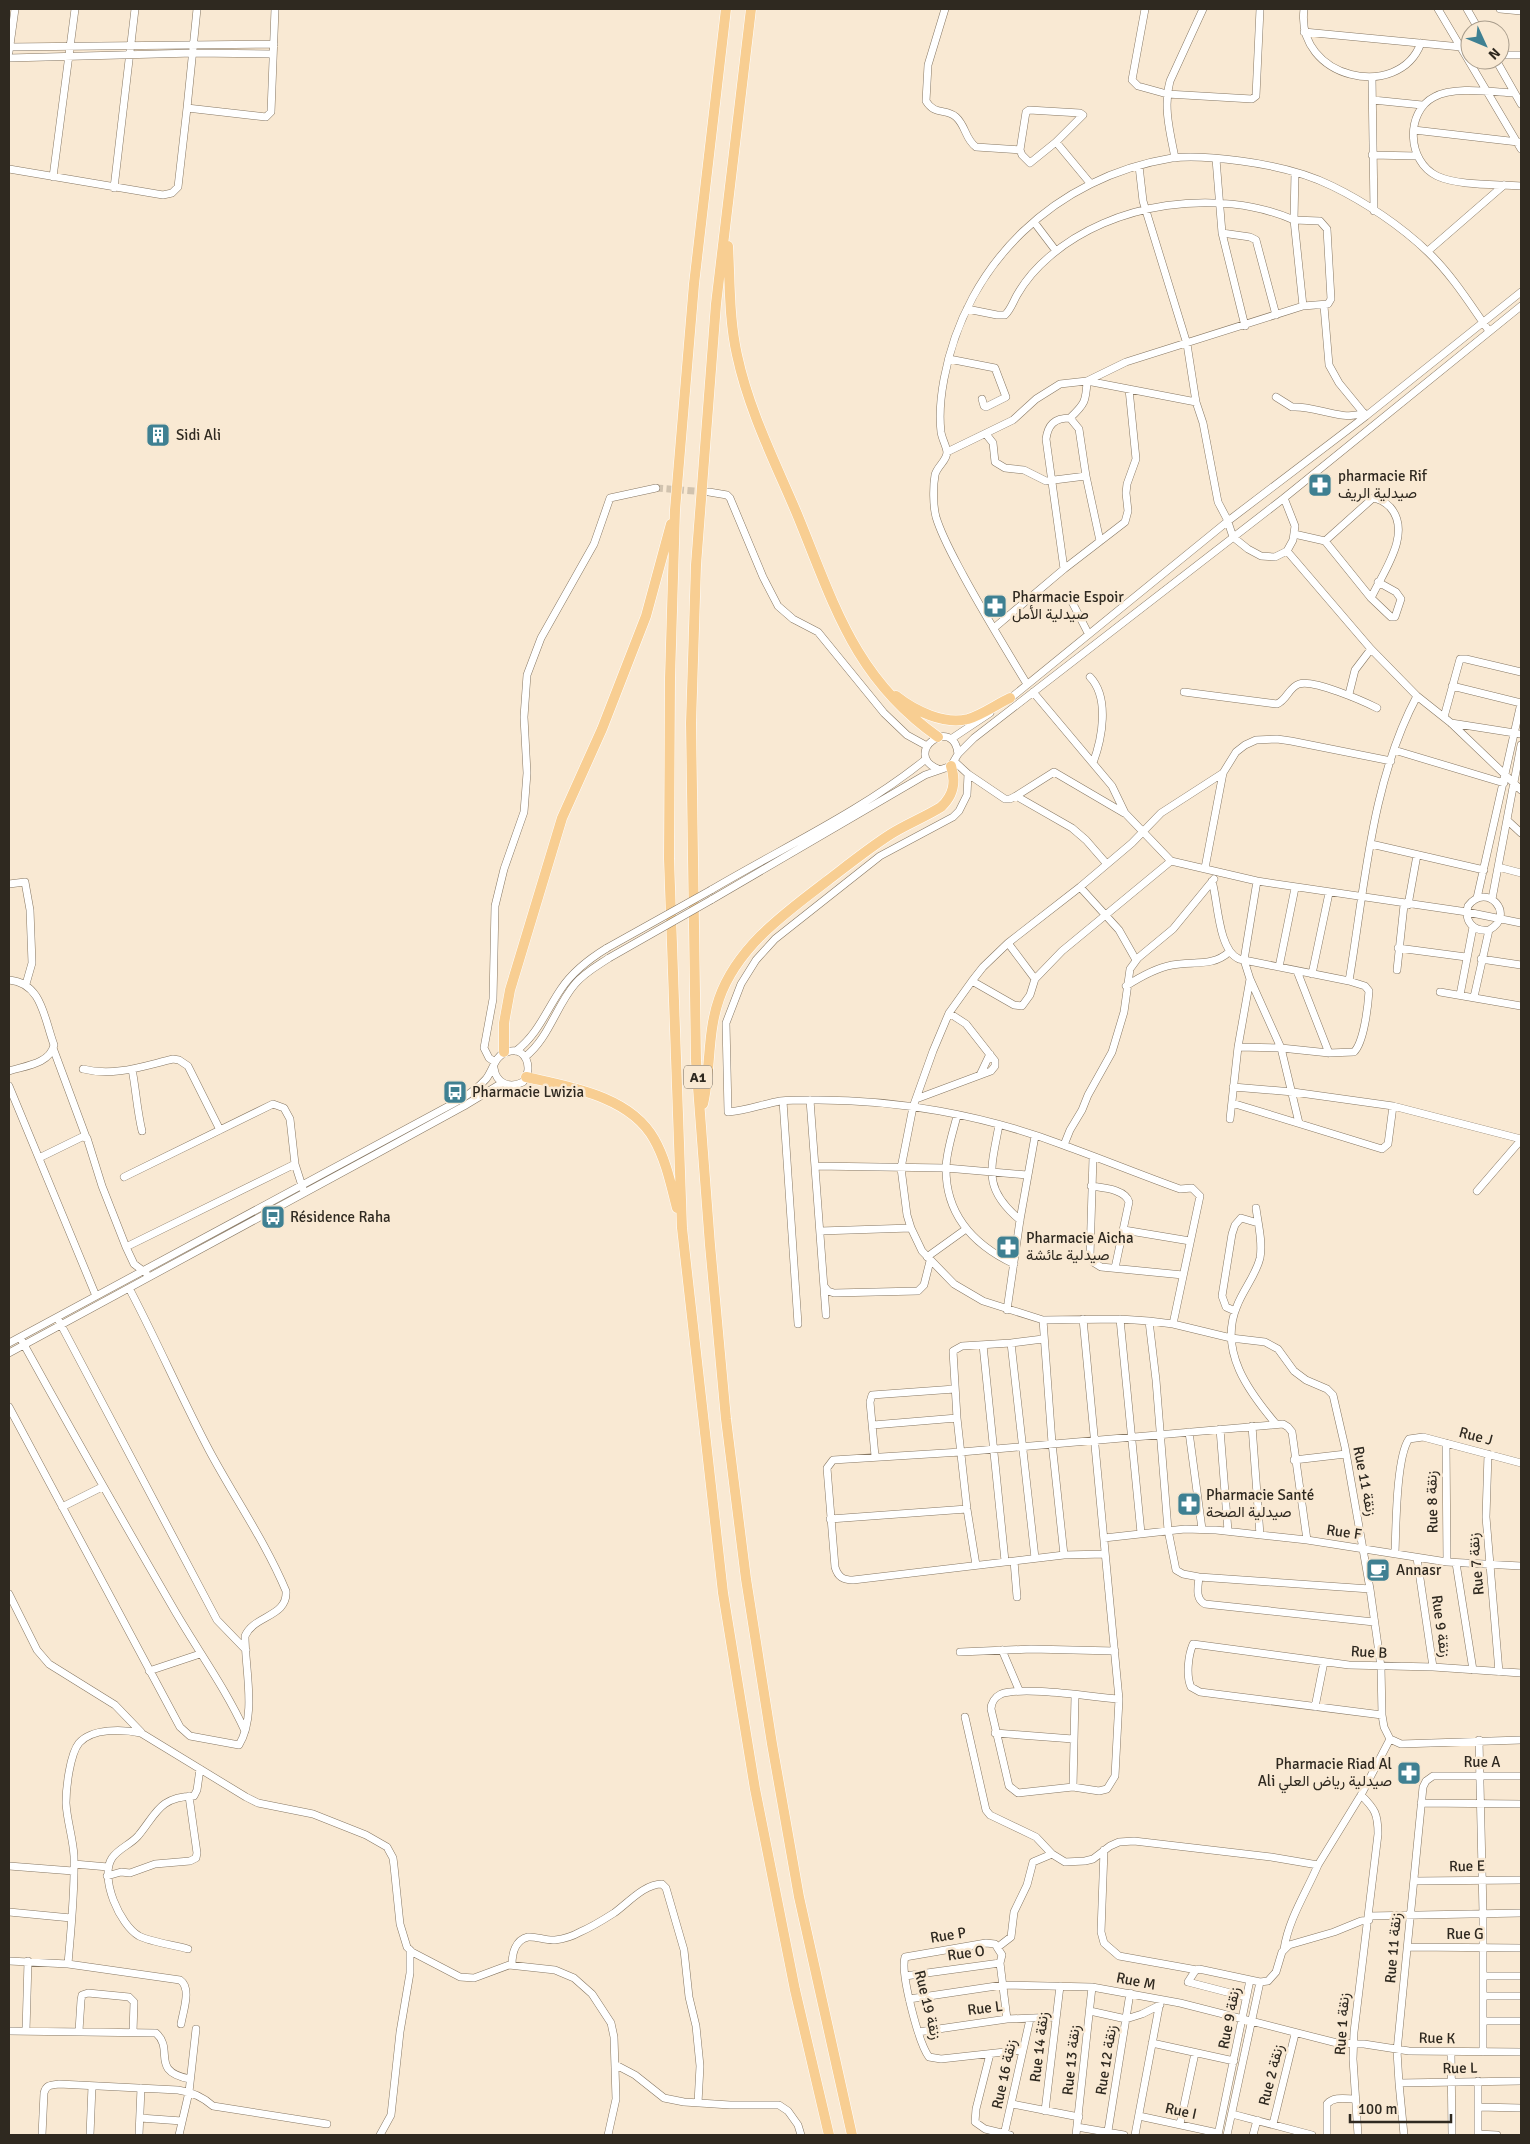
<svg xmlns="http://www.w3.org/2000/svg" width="1530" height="2144" viewBox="0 0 1530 2144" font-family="Signika,Vazirmatn,sans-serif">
  <rect width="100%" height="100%" fill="#f9e9d3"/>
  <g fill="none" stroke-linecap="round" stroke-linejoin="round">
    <path stroke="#d1c3af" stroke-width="7" stroke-dasharray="7 3.5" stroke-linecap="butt" d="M656 488 706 492"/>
    <g stroke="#867763" stroke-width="8">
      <path id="minor" d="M197 9 187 108 266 117 271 112 275 9
        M945 9 928 65 926 101C935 116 946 108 956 117 966 126 965 139 976 147L1020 150
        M1145 9 1132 80 1138 86 1167 94 1252 99 1256 96 1260 9
        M1304 9C1295 79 1399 102 1421 43
        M1438 9 1521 149
        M1467 9 1479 30
        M1500 9 1521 11
        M1304 32 1461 47
        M9 47 274 44
        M9 52 15 9
        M1500 55H1521
        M9 58 194 53 273 54
        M1496 60 1521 104
        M1372 77 1374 211
        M1514 93C1492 92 1454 86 1434 97 1405 112 1407 162 1437 176 1459 186 1497 184 1521 186
        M1373 100 1422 105
        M1029 110 1080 113 1083 115 1056 142 1030 163 1022 155 1020 150 1026 112Z
        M1414 130 1518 142
        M1056 142 1090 183
        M1372 155 1417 156
        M1175 158C1170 132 1163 107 1170 81L1203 9
        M1216 159 1222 233 1245 326
        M1139 166 1143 201 1187 344 1196 402 1203 423 1218 502 1227 519 1233 537 1248 549 1261 556 1275 557 1287 551 1293 540 1295 526 1284 498
        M9 169 163 195 172 193 178 187 187 108
        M53 177 75 9
        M114 188 135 9
        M1034 222 1056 251
        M1222 233 1250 237 1256 240 1276 315
        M1428 251 1504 185
        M1324 306 1329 365 1339 383 1366 416
        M967 309 997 315H1005C1011 309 1013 302 1017 295 1025 281 1036 268 1049 257 1112 202 1218 187 1294 220L1303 306
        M949 359 995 368 1006 397 986 407 984 406 982 399
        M1087 381 1126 362 1303 306 1328 304 1331 299 1327 229 1320 221 1294 220 1295 172
        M1276 397 1292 407C1315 405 1341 422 1364 413
        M1070 418 1079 429 1086 476 1100 541
        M986 434 993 443 995 462 1005 468 1024 470 1046 481 1086 476
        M947 452 1013 420 1036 399 1060 384 1087 381 1196 402
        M709 492 727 495 730 498 763 577 778 606 793 619 818 632 884 713 907 735 927 746
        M1294 534 1325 541 1371 598 1391 617H1395L1401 599 1396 592 1378 582
        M1325 541 1373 498C1380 499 1385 502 1390 507 1413 533 1383 572 1371 598
        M1287 551 1371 649 1417 696 1451 723 1521 790
        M1064 569 1046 439C1048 425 1054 418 1070 418 1085 404 1086 401 1087 381
        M1070 598 1088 633
        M994 628 1064 569 1125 522 1128 511 1126 493 1127 484 1136 459 1129 389
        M1090 677C1110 698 1102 739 1093 763
        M1027 684C1005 648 983 612 963 575 953 556 942 537 936 517 933 506 933 486 935 475 937 466 947 461 947 452 946 445 942 439 941 432 939 415 941 395 944 379 966 262 1056 177 1172 158 1194 155 1219 158 1241 161 1271 165 1304 172 1332 186 1365 202 1401 226 1428 252 1452 275 1470 304 1489 331
        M1452 686 1521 703
        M1033 692 1112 786 1125 813 1171 861 1257 881 1467 912 1521 923
        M1184 692 1277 704C1287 700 1289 687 1299 684 1313 679 1363 701 1377 708
        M1349 694 1355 670 1371 649
        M1007 701 1228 521 1366 416 1521 292
        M1444 717 1460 659H1466L1521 672
        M1451 723 1521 734
        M951 739 990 713
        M1394 750 1504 783
        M1391 761 1291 741 1277 739 1256 740 1245 745 1236 752 1223 773 1161 813 1132 843 1080 887 1008 943 983 967 972 981 949 1013 933 1051 913 1107 901 1168 907 1215 911 1228 922 1251 954 1284 983 1301 1043 1320 1120 1319 1149 1321 1173 1324 1231 1338 1265 1342 1278 1349 1294 1371 1306 1380 1327 1389 1333 1395 1345 1447 1370 1589 1381 1667 1382 1715 1384 1727 1390 1739 1401 1744 1521 1740
        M955 762 968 774 967 795 959 811 953 817 880 856 775 939 756 960 741 984 726 1023 728 1112C746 1111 763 1104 780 1101 790 1100 801 1100 811 1100 895 1099 984 1115 1063 1145 1102 1159 1141 1175 1180 1189L1192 1188 1200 1196 1173 1324
        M938 769C901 753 954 714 958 754
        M968 774 1005 799H1010L1016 796
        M1507 820 1521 833
        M1371 844 1484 870
        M1106 863 1086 840 1072 828 1016 796 1054 772 1124 813
        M1498 867 1521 873
        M1205 868 1223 773
        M1212 881C1218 901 1218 950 1239 959L1349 981 1365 986 1369 991C1368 1006 1364 1042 1354 1052L1329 1053 1281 1048 1238 1047
        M9 884 25 882 30 910 32 963 26 984
        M1080 887 1119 930 1136 960
        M711 890C782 848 862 811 926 759
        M1477 898 1521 703
        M1492 899 1521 745
        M711 900 925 775 951 766 958 754 974 738 1284 498 1521 306
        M1408 905 1417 855
        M1008 943 1035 979
        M1398 948 1466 957
        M1481 959 1521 965
        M1279 967 1295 888
        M1397 970 1404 905
        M1297 971 1329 1053
        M1312 974 1329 893
        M1250 979 1281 1048 1299 1123
        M9 980C42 983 44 1018 54 1045 50 1064 24 1066 9 1071
        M972 981 1014 1005 1022 1006 1030 995 1035 979 1062 951 1171 861
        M1349 981C1365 886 1371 782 1417 696
        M1126 986C1140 977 1156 968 1172 965 1192 961 1213 967 1229 952
        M1440 992 1521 1006
        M1460 995 1473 927
        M1474 997 1489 930C1517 915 1487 881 1468 906 1464 921 1473 932 1489 930
        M53 1048 86 1137
        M516 1051C538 1034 546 1011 561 989 573 971 589 959 607 948
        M525 1057C549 1038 556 1006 575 984 584 973 597 966 609 958
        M495 1062 489 1058 484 1048 493 999 495 906 504 869 524 812 527 773 524 717 527 675 541 638 594 544 610 498 656 488
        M83 1069C114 1077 143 1066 173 1059L179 1060 188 1066 220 1130
        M132 1069C136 1090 137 1110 142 1131
        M980 1075 990 1054
        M9 1086 96 1296
        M1233 1087 1293 1092 1393 1106 1521 1139
        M916 1099 991 1071 995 1066V1061L966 1024 949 1013
        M810 1100 826 1315
        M783 1101 798 1324
        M1232 1103 1382 1149 1388 1144 1393 1106
        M957 1116C953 1132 946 1152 946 1169 946 1215 974 1245 1014 1264
        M1230 1119 1238 1047 1250 979 1244 960 1257 881
        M999 1125C991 1169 982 1188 1020 1220
        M1064 1145 1070 1130 1082 1110 1088 1095 1112 1052 1124 1012 1130 969 1138 958 1173 929 1214 879
        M1093 1157 1090 1256 1093 1262 1101 1267 1183 1275
        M39 1158 82 1137 87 1138 102 1186 126 1247 134 1264 146 1273
        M815 1166 946 1168 1027 1175
        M124 1177 273 1104 284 1108 290 1119 295 1164 303 1189
        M1091 1186C1103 1188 1125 1189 1129 1202L1115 1268
        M1477 1191 1521 1140
        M1256 1208C1258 1224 1263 1242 1260 1258 1256 1275 1243 1290 1237 1306 1218 1351 1249 1392 1276 1424
        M1124 1230 1190 1241
        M820 1231 911 1228
        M126 1247 295 1164
        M927 1257 966 1229
        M824 1286 828 1291 834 1293 918 1291 924 1285 930 1261
        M1007 1310 1020 1220 1035 1136
        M1235 1311 1226 1307 1222 1296 1232 1234 1235 1225 1241 1218 1258 1223
        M1083 1319 1119 1699 1115 1776 1107 1789 1099 1791 1073 1787 1018 1793 1009 1786 991 1709C991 1703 995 1697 1001 1694 1024 1686 1092 1697 1119 1699
        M1120 1319 1141 1533
        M1043 1320 1052 1443 1064 1555
        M59 1321 217 1620 246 1650
        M1149 1321 1156 1380 1168 1530 1176 1570 1183 1574 1199 1577 1370 1589
        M22 1341C71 1430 121 1518 172 1606 196 1648 225 1687 245 1731
        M9 1343 458 1101C468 1095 478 1088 486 1079 493 1070 495 1055 507 1052 526 1045 534 1069 523 1082 509 1089 496 1083 494 1068
        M1011 1343 1035 1558
        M983 1345 1005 1561
        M9 1353 378 1153 464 1106 502 1083
        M9 1407 180 1727 190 1736 239 1745C257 1715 245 1670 245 1636 254 1615 288 1617 286 1591 265 1541 234 1497 209 1450 181 1397 157 1341 129 1288
        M873 1425 957 1418
        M1252 1426 1260 1535
        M1220 1429 1228 1531
        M1189 1432 1202 1529
        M1446 1443 1447 1562
        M1488 1454 1486 1517 1499 1672
        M875 1456 870 1402 872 1395 955 1389
        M1294 1460 1346 1454
        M62 1507 102 1487
        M830 1519 967 1509
        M1104 1538 1185 1529 1216 1530 1307 1540 1447 1562 1521 1566
        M1395 1553C1396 1529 1396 1457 1409 1439L1423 1437 1521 1463
        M1105 1554 1064 1555 853 1580C843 1580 838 1577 835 1567L827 1468 833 1460 961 1452 1283 1424 1288 1427 1292 1432 1307 1540
        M1417 1558 1433 1667
        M1014 1561 1017 1597
        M1456 1563 1473 1670
        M976 1565 967 1509 957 1418 953 1351 962 1346 1011 1343 1043 1339
        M1199 1577C1198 1587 1195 1599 1205 1604L1374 1622
        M9 1594 37 1650 49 1664 115 1705 141 1732
        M1002 1650 1019 1690
        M960 1652 1031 1649 1115 1651
        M149 1671 200 1654
        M1315 1707 1324 1662
        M1382 1715 1200 1692 1191 1687C1186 1676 1188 1656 1193 1644L1349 1665 1433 1667 1521 1673
        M965 1717 986 1810 990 1815 1036 1837 1052 1854
        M995 1733 1073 1739
        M1479 1740 1483 1913V2052
        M1073 1787 1075 1696
        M1421 1803 1521 1804
        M1104 1850 1101 1932 1104 1943 1119 1956 1197 1970
        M74 1864 108 1867
        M9 1866 73 1871
        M107 1876 121 1872 130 1873 155 1864 190 1861 196 1858 197 1853 189 1796
        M1414 1881 1521 1880
        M9 1912 71 1918
        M1369 1916 1521 1913
        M998 1947 1011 1937 1014 1912 1027 1885 1033 1862 1052 1854 1065 1862 1085 1861 1093 1859 1110 1846 1119 1842 1134 1841 1271 1857 1318 1865 1361 1795 1390 1739
        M1408 1947 1521 1948
        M188 1949C174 1945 151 1942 139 1936 120 1925 99 1878 112 1858 119 1848 130 1845 138 1836 157 1813 159 1797 194 1796L197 1790 200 1769
        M1284 1949C1289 1918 1306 1893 1318 1865
        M9 1961 68 1964 180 1980C192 1988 183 2011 181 2024
        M68 1964C71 1928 75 1892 74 1856 73 1838 67 1821 66 1803 66 1788 70 1754 79 1743 92 1728 123 1729 141 1733L246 1797 258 1803 313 1814 366 1835 387 1847 393 1858 394 1866 400 1924 407 1947 412 1952 460 1977 474 1978 509 1965 555 1970 574 1978 592 1994 611 2023 614 2037 616 2099 608 2135
        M512 1965C512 1954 515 1940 528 1937 536 1936 546 1941 555 1940 563 1939 573 1936 580 1932 592 1927 603 1920 614 1913 628 1903 644 1884 662 1884L666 1888 684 1950 689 1997 696 2026 700 2066 698 2103
        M905 1976 1000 1963
        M1483 1976H1521
        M1483 1996H1521
        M1246 1997 1188 1982 1195 1971 1199 1969 1260 1982 1268 1981 1276 1972 1282 1952 1289 1945 1334 1932 1361 1921 1369 1920
        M909 1999 1003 1985 1092 1987 1180 2003 1337 2043 1364 2044 1409 2051 1521 2052
        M1090 2011 1126 2019 1142 2014 1160 2005
        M1007 2019 1000 1963 1002 1955 995 1944 986 1943 905 1957C900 1973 919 2044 929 2057L941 2059 1023 2050
        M1483 2021H1521
        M9 2031 156 2033C175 2050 149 2071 190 2079
        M26 2031 28 1961
        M79 2031 81 2000 82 1995 88 1993 129 1997 134 2002 133 2032
        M918 2032 1007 2019 1056 2017
        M1152 2043 1234 2061
        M1451 2052 1452 2135
        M990 2054 976 2109 975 2122 985 2129 1010 2135
        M616 2065 635 2075 664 2098 684 2102 730 2105H779L788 2111 798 2125 801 2135
        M1478 2081V2135
        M1399 2083 1521 2081
        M1012 2104 1079 2117
        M1478 2107 1521 2108
        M1045 2111 1060 1986
        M1232 2114 1312 2135
        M1139 2116 1218 2133
        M140 2118 182 2121
        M1180 2124 1195 2053
        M1273 2124 1295 2034
        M1077 2127 1124 2135
        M1108 2131 1130 1993
        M1478 2134 1497 2135
        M42 2135 44 2093C46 2085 50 2085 59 2084L178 2090C192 2092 203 2097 213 2106L327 2124
        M90 2135 92 2086
        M139 2135 141 2088
        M179 2135 189 2092 196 2029
        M380 2135 391 2115 400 2032 410 1973V1950
        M1004 2135 1030 2019
        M1076 2135 1092 1987
        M1135 2135 1159 2007
        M1218 2135 1250 1980
        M1227 2135 1260 1982
        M1253 2135 1257 2120
        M1327 2135V2104C1334 2096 1346 2099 1355 2099
        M1358 2135 1353 2059 1354 2032 1378 1834C1378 1814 1375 1809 1361 1795
        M1404 2135 1399 2083 1397 2051 1423 1787 1426 1781 1433 1776H1521"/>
    </g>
    <g stroke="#fff" stroke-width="11">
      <path id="highway" d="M726 9 694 284 675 510 670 678 669 859 682 1228 723 1593 755 1789 795 1990 829 2135
        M751 9 716 304 696 565 691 723 696 1061 710 1245 726 1419 746 1579 772 1744 799 1897 852 2135
        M728 246C730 283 729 319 737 355 749 411 775 462 797 514 834 604 854 678 938 737
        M896 696C915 711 944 725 968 719 982 715 997 704 1010 698
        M504 1052V1023L510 990 562 818 602 729 646 616 671 524
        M526 1077C570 1087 630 1096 654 1139 666 1160 671 1185 677 1208
        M703 1104C711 1069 707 1033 719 999 737 947 785 913 827 881 848 865 869 848 891 834 907 824 925 817 941 807 954 795 956 782 951 766"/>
    </g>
    <use href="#minor" stroke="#fff" stroke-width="7"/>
    <use href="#highway" stroke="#f8ce92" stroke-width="10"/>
    <g stroke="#867763" stroke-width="8" stroke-linecap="butt">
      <path id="minor-bridge" d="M607 948 711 890
        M609 958 711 900"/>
    </g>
    <use href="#minor-bridge" stroke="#fff" stroke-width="7"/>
  </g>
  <defs>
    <g id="building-square" transform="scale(1.25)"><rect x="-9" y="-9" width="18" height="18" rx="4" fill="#3f8092" stroke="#f9e9d3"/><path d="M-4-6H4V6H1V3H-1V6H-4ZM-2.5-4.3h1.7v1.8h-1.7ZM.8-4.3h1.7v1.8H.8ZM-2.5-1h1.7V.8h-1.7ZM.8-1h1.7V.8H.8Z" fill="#fff"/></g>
    <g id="pharmacy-square" transform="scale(1.25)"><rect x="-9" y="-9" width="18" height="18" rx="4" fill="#3f8092" stroke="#f9e9d3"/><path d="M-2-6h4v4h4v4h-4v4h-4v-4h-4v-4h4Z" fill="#fff"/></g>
    <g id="bus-square" transform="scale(1.25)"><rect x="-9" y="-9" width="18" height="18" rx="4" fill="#3f8092" stroke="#f9e9d3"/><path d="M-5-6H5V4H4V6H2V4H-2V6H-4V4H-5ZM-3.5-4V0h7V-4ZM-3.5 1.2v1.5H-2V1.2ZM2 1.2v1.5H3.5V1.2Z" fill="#fff"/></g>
    <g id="cafe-square" transform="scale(1.25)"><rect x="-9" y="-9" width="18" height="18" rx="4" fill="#3f8092" stroke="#f9e9d3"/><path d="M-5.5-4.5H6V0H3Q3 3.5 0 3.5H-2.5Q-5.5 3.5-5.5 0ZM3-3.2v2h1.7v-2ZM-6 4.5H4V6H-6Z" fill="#fff"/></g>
  </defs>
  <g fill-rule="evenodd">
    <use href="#building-square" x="158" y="435"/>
    <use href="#pharmacy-square" x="1320" y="485"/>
    <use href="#pharmacy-square" x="995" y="606"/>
    <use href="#bus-square" x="455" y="1092"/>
    <use href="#bus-square" x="273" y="1217"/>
    <use href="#pharmacy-square" x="1008" y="1247"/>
    <use href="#pharmacy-square" x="1189" y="1504"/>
    <use href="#cafe-square" x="1378" y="1570"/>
    <use href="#pharmacy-square" x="1409" y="1773"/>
  </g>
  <g text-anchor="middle" stroke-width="5" stroke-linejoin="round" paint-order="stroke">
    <rect fill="#f9e9d3" stroke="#6c6356" stroke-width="1" x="684" y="1065.5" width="28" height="23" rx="4"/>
    <g font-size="14" font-weight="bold" fill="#2f2920">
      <text x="698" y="1082">A1</text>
    </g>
    <g font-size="15" fill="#2f2920" stroke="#f9e9d3" text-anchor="start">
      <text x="176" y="440">Sidi Ali</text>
      <text x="1338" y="481">pharmacie Rif<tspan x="1338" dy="17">صيدلية الريف</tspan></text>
      <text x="1012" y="602">Pharmacie Espoir<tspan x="1012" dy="17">صيدلية الأمل</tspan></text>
      <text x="472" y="1097">Pharmacie Lwizia</text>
      <text x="290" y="1222">Résidence Raha</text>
      <text x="1026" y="1243">Pharmacie Aicha<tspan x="1026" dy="17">صيدلية عائشة</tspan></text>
      <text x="1206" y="1500">Pharmacie Santé<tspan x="1206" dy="17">صيدلية الصحة</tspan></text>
      <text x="1396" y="1575">Annasr</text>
      <text x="1392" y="1769" text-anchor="end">Pharmacie Riad Al<tspan x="1392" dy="17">Ali صيدلية رياض العلي</tspan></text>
    </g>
    <g font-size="15" fill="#2f2920" stroke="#f9e9d3">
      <text transform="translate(1476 1436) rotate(15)" y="5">Rue J</text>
      <text transform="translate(1365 1481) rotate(79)" y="5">Rue 11 زنقة</text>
      <text transform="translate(1432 1502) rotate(-91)" y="5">Rue 8 زنقة</text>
      <text transform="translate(1344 1532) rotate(8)" y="5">Rue F</text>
      <text transform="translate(1476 1564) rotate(-95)" y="5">Rue 7 زنقة</text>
      <text transform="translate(1441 1626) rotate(82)" y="5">Rue 9 زنقة</text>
      <text transform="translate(1369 1652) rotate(3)" y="5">Rue B</text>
      <text x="1482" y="1767">Rue A</text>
      <text transform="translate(1467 1866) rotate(-1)" y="5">Rue E</text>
      <text x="1465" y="1939">Rue G</text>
      <text transform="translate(948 1935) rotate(-9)" y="5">Rue P</text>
      <text transform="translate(1393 1948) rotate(-85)" y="5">Rue 11 زنقة</text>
      <text transform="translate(966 1953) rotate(-8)" y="5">Rue O</text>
      <text transform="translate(1136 1981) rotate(11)" y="5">Rue M</text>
      <text transform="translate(928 2005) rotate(76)" y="5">Rue 19 زنقة</text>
      <text transform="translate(985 2008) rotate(-7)" y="5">Rue L</text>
      <text transform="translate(1229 2018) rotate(-79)" y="5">Rue 9 زنقة</text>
      <text transform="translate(1342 2024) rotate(-86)" y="5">Rue 1 زنقة</text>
      <text transform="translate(1437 2038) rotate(1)" y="5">Rue K</text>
      <text transform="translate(1039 2047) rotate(-83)" y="5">Rue 14 زنقة</text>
      <text transform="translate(1071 2060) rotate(-84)" y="5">Rue 13 زنقة</text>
      <text transform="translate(1106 2060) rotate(-81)" y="5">Rue 12 زنقة</text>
      <text transform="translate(1460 2068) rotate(-1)" y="5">Rue L</text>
      <text transform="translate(1004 2074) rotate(-78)" y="5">Rue 16 زنقة</text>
      <text transform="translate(1271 2075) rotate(-76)" y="5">Rue 2 زنقة</text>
      <text transform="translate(1181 2111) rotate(12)" y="5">Rue I</text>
    </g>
  </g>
  <rect width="1530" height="2144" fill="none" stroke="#2f2920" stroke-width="20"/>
  <g transform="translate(1485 45) rotate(134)"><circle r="24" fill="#f9e9d3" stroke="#a89c8b"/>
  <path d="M0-4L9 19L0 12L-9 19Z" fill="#3f8092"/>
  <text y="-8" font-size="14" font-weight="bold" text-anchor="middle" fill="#2f2920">N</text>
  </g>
  <path d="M1350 2114v8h101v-8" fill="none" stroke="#2f2920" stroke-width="2.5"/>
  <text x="1358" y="2114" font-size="15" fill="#2f2920" stroke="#f9e9d3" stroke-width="4" paint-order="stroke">100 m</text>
</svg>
